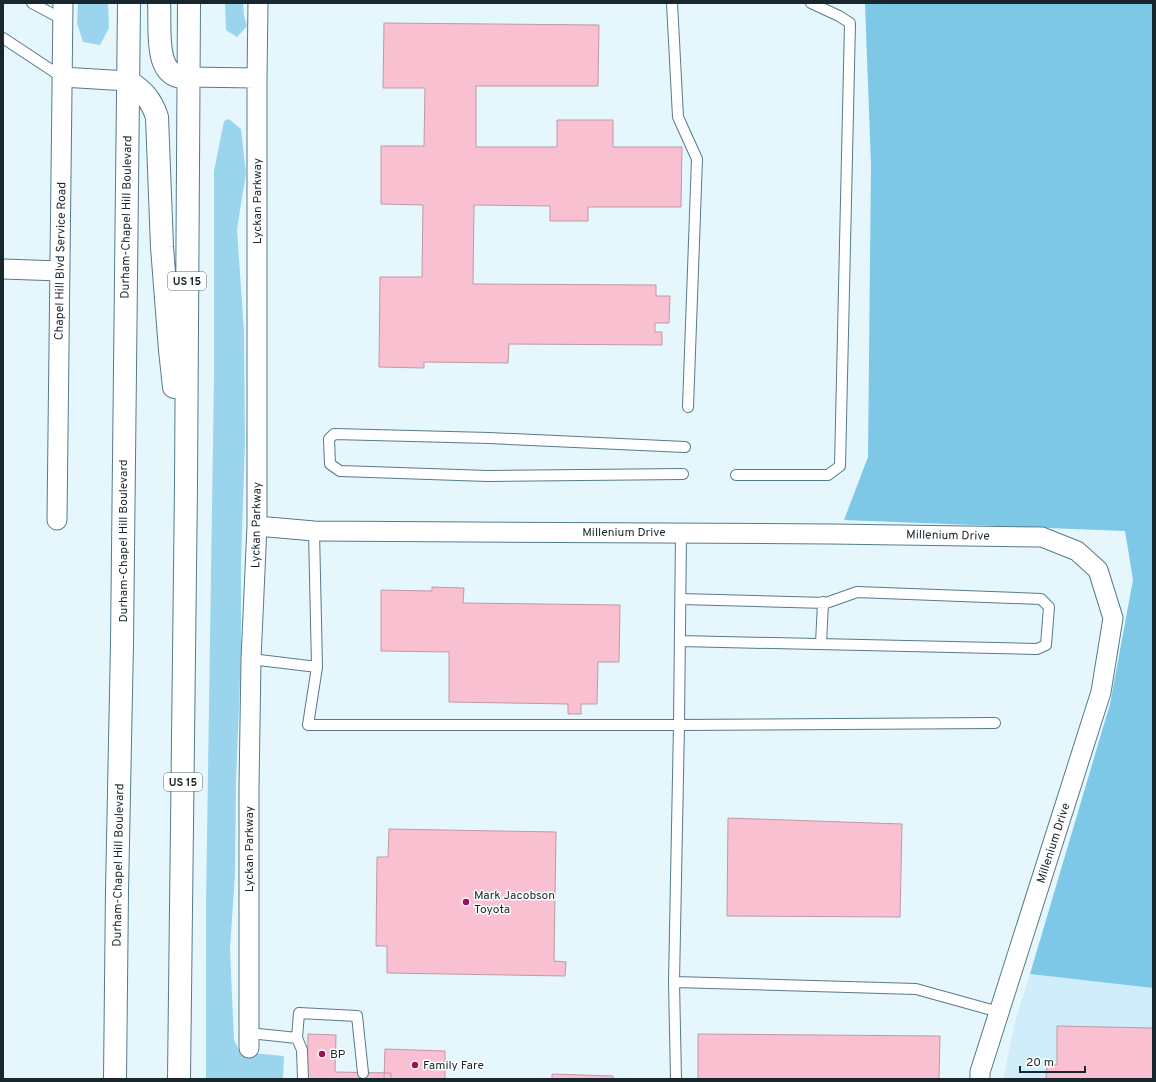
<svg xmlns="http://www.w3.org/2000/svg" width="1156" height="1082" viewBox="0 0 1156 1082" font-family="Overpass,sans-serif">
  <rect width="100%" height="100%" fill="#e6f6fd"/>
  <path fill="#d0edfa" d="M1030 974 1153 988V1079H1003L1016 1018Z"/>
  <path fill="#9bd5ed" d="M78 3H108L109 28 100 45 83 42 77 23Z
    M225 3H243L244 16 247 26 237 37 226 30Z
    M229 119 241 129 246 173 237 229 244 331 245 442 241 563V656L236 782 235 874 230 949 234 1040 240 1052 284 1056 283 1079H206V904L214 376V171L224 121Z"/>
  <path fill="#7dc8e6" d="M865 3H1153V988L1030 974 1110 704 1133 580 1125 531 844 520 868 457 871 165Z"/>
  <path fill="#f9c0d1" stroke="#c099a4" d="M384 23 599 25 598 86H476V147H557V120H613V147H682L681 207H588V221H550V206L474 205 473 284 656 285V296H670L669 323H655V332H662V345L509 344 508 363 424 362V368L379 367 380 277H422L423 205 381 204V146H424L425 88H383Z
    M432 587 464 588 463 603 620 605 619 662H598L597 704H581V714H568V704L449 702V652L381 651V590L432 591Z
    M728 818 902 824 900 917 727 916Z
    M389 829 556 832 554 961 566 962 565 976 387 973V946H376L377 857H388Z
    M1057 1026 1153 1028V1079H1046L1047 1065H1057Z
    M308 1034 336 1035 335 1072 391 1073V1079H307Z
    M698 1034 940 1036 939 1079H698Z
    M385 1049 445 1051V1079H384Z
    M552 1074 613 1076V1079H552Z"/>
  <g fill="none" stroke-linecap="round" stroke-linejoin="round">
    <g stroke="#567b8b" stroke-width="12">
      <path id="service" d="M32 3 62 19
        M672 3 678 117 697 159 688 407
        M3 38 62 77
        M683 474 488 476 340 471 330 464 329 439 334 434 489 438 685 447
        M736 475H828L840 466 850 23 839 16 811 3
        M314 531 317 667 308 725H679L674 982 676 1079
        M681 533 679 725 995 723
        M680 641 1037 649 1046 645 1049 607 1041 599 857 592 826 603 681 599
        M821 644 823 602
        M251 659 317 667
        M674 982 916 989 999 1012
        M249 1033 297 1038 302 1050 303 1079
        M297 1038 299 1013 357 1016 363 1073"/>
    </g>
    <g stroke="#567b8b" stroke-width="21">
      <path id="minor" d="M62 77 128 81
        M187 77 257 78
        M3 269 60 271
        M57 520 63 3
        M257 526 314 531 831 534 1042 537 1077 551 1098 570 1113 618 1101 692 980 1072V1079
        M249 1048V788L251 659 257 526V78L258 3"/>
    </g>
    <g stroke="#567b8b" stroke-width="24">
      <path id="trunk" d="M159 3C161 25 152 80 187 77
        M128 81C143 91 151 99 157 117L162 247 170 350 174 387
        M115 1079 117 891 122 643 129 3
        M179 1079 186 485 189 3"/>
    </g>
    <use href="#service" stroke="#fff" stroke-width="10"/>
    <use href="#minor" stroke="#fff" stroke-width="19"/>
    <use href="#trunk" stroke="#fff" stroke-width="22"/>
  </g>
  <g fill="#9f0e56" stroke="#fff" stroke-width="1.5">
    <circle cx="466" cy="902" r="4"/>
    <circle cx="322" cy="1054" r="4"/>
    <circle cx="415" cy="1065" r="4"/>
  </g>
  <g text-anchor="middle" stroke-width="3" stroke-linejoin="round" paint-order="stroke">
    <g fill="#fff" stroke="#5d686d" stroke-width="1">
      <rect x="168" y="272" width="38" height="18" rx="3"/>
      <rect x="164" y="773" width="38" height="18" rx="3"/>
    </g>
    <g font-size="11" font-weight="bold" fill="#18272e">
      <text x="187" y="285">US 15</text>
      <text x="183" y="786">US 15</text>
    </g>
    <g font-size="12" fill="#18272e" stroke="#fff">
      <text transform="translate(257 201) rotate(-90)" y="4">Lyckan Parkway</text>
      <text transform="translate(126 217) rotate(-89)" y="4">Durham-Chapel Hill Boulevard</text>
      <text transform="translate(60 261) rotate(-89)" y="4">Chapel Hill Blvd Service Road</text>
      <text transform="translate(256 525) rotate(-89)" y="4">Lyckan Parkway</text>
      <text x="624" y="536">Millenium Drive</text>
      <text transform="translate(948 535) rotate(1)" y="4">Millenium Drive</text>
      <text transform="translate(123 541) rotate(-90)" y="4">Durham-Chapel Hill Boulevard</text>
      <text transform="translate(1053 843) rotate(-72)" y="4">Millenium Drive</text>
      <text transform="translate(249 849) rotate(-90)" y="4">Lyckan Parkway</text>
      <text transform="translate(118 865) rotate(-89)" y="4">Durham-Chapel Hill Boulevard</text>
    </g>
    <g font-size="12" fill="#18272e" stroke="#fff" text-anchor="start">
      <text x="474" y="899">Mark Jacobson<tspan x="474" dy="14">Toyota</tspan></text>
      <text x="330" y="1058">BP</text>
      <text x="423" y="1069">Family Fare</text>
    </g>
  </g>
  <rect width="1156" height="1082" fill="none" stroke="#18272e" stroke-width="8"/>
  <path d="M1020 1066v6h65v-6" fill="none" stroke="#18272e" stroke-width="2"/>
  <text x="1026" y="1066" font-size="12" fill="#18272e" stroke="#ffffff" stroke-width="3" paint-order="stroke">20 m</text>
</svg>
